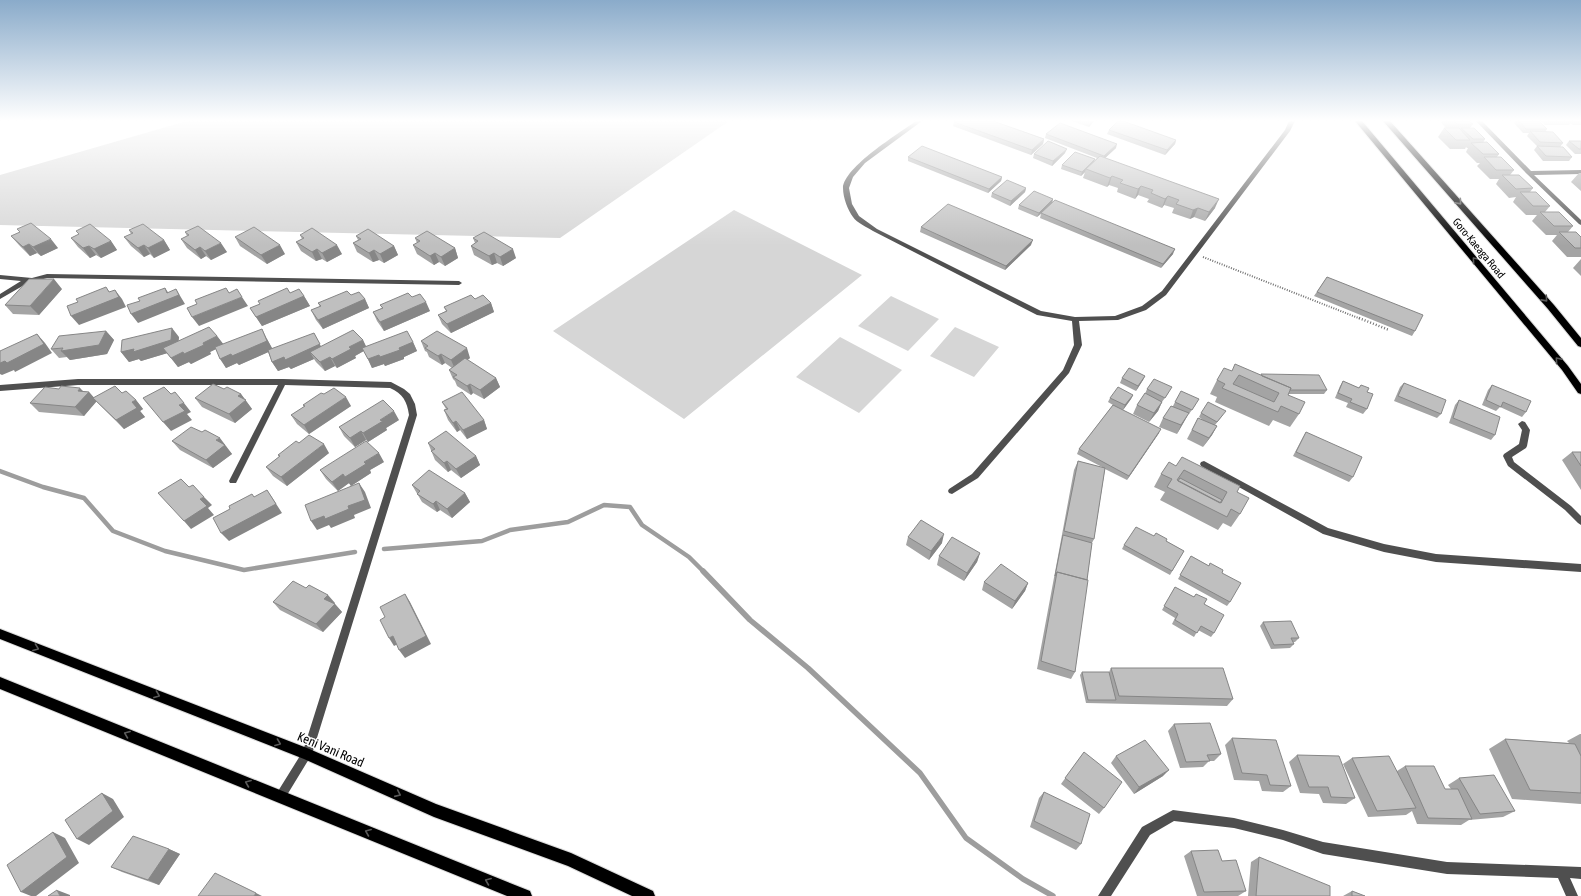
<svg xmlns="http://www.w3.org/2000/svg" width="1581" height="896" viewBox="0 0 1581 896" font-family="'Asap Condensed',sans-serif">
  <rect width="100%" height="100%" fill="#fff"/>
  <path fill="#d6d6d6" d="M187 121H729L560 238 0 225V175Z
    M734 210 862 275 684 419 553 331Z
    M891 296 939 319 908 351 858 326Z
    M955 327 999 347 974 377 930 356Z
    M840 337 902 370 859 413 796 377Z"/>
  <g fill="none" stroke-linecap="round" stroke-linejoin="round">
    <path stroke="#9d9d9d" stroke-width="4.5" d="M0 471 43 487 84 498 113 531 165 551 244 570 355 552
      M384 549 482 541 510 530 568 522 604 505 630 507 642 525 689 557 704 572"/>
    <path stroke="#9d9d9d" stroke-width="5.5" d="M703 571 750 620 808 668 920 773 966 838 1023 879 1053 896"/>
    <g stroke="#dbdbdb" stroke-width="2">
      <path id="primary" d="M1355 121H1362L1568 366 1581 384V394L1578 393 1562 370Z
        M1383 121H1390L1554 305 1581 338V347L1578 346 1548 309Z
        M0 629 307 748 436 804 571 853 653 891 655 896H632L568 866 434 817 304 759 0 639Z
        M0 677 525 889 530 891 532 896H507L0 689Z"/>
    </g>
    <path stroke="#717171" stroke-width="2" stroke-dasharray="1 1.5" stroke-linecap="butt" d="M1203 257 1361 319"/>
    <path stroke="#717171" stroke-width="2.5" stroke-dasharray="1 2" stroke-linecap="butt" d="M1359 318 1389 330"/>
    <path fill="#4f4f4f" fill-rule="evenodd" d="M916 121H922L865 163 853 177 849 188 852 204 859 216 877 229 1041 311 1075 317 1115 316 1142 306 1162 291 1285 130 1289 121H1295L1290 131 1166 295 1146 310 1118 320 1079 321 1082 345 1069 373 978 478 952 494 949 493 948 491 949 489 972 474 1063 370 1074 345 1072 321 1037 315 873 231C867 227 857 223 853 217 848 210 843 198 843 188 844 167 898 134 916 121Z
      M1522 421 1525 422 1530 430 1527 446 1526 448 1512 457 1514 462 1571 506 1581 516V525L1578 523 1565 510 1508 466 1503 456 1504 454 1519 444 1522 430 1518 424Z
      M1204 461 1328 528 1384 544 1436 554 1581 564V572L1436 562 1384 552 1323 534 1201 466 1200 464 1201 462Z"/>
    <path fill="#4f4f4f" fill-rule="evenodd" d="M1476 121H1482L1531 171 1581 170V174L1534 175 1581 220V225L1579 224 1527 174Z
      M47 274 459 281 462 283 459 285 47 278 26 284 0 299V294L21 281 0 279V275L32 278Z
      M78 379H283L391 382 404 389 410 394 415 404 417 415 312 754 284 800 280 801 276 800 275 796 303 751 409 415C407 401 403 394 390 388L285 385 236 483H230L229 481 278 385H78L0 391V385Z
      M1173 810 1234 818 1283 830 1323 842 1447 862 1581 867V879L1570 878 1578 896H1566L1558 878 1447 874 1323 854 1283 840 1234 828 1174 821 1150 835 1111 896H1098L1142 827Z"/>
    <use href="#primary" fill="#000" fill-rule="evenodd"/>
  </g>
  <path fill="#a4a4a4" d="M1072 121H1094L1089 127Z
    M1442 121H1469L1473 124 1470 128 1485 139 1483 143 1499 154 1497 157 1514 170 1510 175 1533 188 1530 192 1550 206 1545 212 1573 226 1568 232 1581 237V257H1567L1552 241 1557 235H1546L1532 221 1537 215H1526L1513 202 1516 197 1509 198 1496 184 1499 179H1490L1477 166 1480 163H1477L1466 152 1468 148H1467L1466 147 1465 149H1450L1438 137 1444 128H1446L1441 122Z
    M1515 121H1539L1547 129 1545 132 1563 143 1560 147 1572 157 1569 161H1543L1534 150 1537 146 1527 136 1529 133H1523L1514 123Z
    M1541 121H1581V125H1573L1570 123 1569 125H1545Z
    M954 122 1044 139 1043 144 1031 155 953 126Z
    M1109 130 1176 140 1175 144 1165 155 1107 134Z
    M1046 134 1116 148 1105 158 1215 208 1205 221 1194 217 1190 219 1172 213 1174 208 1164 205 1162 208 1147 202 1149 199 1138 195 1135 199 1117 192 1118 188 1109 185 1107 187 1083 178 1085 172 1081 176 1061 169 1062 165 1094 161 1097 158 1045 138Z
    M1569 141H1581V154H1575L1566 145Z
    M1065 153 1052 166 1033 158 1034 154Z
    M908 157 1002 177 1001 181 988 193 908 161Z
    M1579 173H1581V191L1571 182Z
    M1026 188 1025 192 1010 206 991 197 992 193Z
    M1053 199 1052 202 1173 254 1161 268 1040 218 1041 214 1037 217 1018 209 1019 205Z
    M921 227 1031 245 1005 270 920 232Z
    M17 229 58 248 41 256 37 253 30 256 19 245 11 236 20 232Z
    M129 230 164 240 170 250 154 258 150 254 144 257 131 246 124 237 131 234Z
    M76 231 111 241 117 250 101 258 96 255 90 258 78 247 71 238 79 234Z
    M185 232 227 252 211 260 206 256 201 259 187 248 181 239 187 236Z
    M300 235 342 254 327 262 322 259 316 261 301 251 296 242 302 239Z
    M356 236 394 246 398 255 384 263 379 260 373 262 357 252 353 243 358 240Z
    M235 237 285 254 267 264 240 246Z
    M415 238 455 248 458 258 445 266 439 262 434 265 417 254 413 245 417 243Z
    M473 238 516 258 503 266 497 263 492 265 474 255 471 246 475 243Z
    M1581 259V276L1573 268Z
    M1327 277 1415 331 1412 336 1314 296Z
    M62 289 39 315 13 314 5 305Z
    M290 293 304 296 310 306 262 326 250 308Z
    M351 295 365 299 369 308 323 329 316 320 311 310 320 307 318 303Z
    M412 297 430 311 384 331 377 321 373 312 382 308 380 305Z
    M475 299 491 303 494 312 451 333 442 324 438 315 446 311 444 307Z
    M106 331 114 340 107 354 70 360 67 357 59 358 51 349Z
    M217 336 223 344 267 339 272 348 321 347 363 340 366 346 413 342 417 351 404 357V359L385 366 384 364 372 368 364 351 355 356 356 358 337 368 335 366 325 371 316 362 314 359 291 369 289 367 278 371 272 362 268 352 239 365 237 363 226 368 216 349 210 352 211 354 191 364 189 362 178 367 167 353 141 361 139 359 129 362 121 352 179 337 178 341Z
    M421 341 470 358 467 360 496 378 500 387 484 399 473 393 471 395 457 386 455 381 453 379 449 370 452 368 445 363 442 365 429 357 427 352 425 351Z
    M1232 371 1261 375V374L1327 390 1324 394H1288L1299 414 1290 427 1273 420 1269 426 1215 402 1217 397 1210 394 1217 380Z
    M1145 376 1143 380 1136 391 1120 383 1122 378Z
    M1343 381 1359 388 1361 385 1367 392V409L1363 414 1346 407 1348 403 1335 398 1340 386Z
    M1404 383 1441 414 1437 418 1394 401 1400 387Z
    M1492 385 1526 412 1522 417 1500 407 1496 411 1482 405 1488 390Z
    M224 389 241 394 252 409 235 423 202 407 195 398Z
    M1147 389 1169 392 1162 402 1158 411 1149 422 1133 414 1137 405 1145 394Z
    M83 391 89 392 94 398 122 393 136 400 143 409 140 411 145 417 124 429 96 401 84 416 39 412 30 403Z
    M324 394 351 406 309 434 297 424 291 415 304 407 303 405Z
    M1133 395 1131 399 1123 410 1159 433 1127 480 1105 469 1094 539 1092 543 1087 580 1075 672 1071 679 1037 669 1074 470 1078 461 1104 468 1077 454 1079 449 1113 405 1108 402 1110 398Z
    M1459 400 1495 435 1491 440 1449 423 1455 405Z
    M442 402 484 420 487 429 467 439 460 430 457 432 448 420 444 410 446 409Z
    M1175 402 1196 404 1189 414H1188L1177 434 1159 427 1163 418 1173 406Z
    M1201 413 1223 415 1215 425 1217 426 1212 435 1203 447 1187 439 1198 418 1203 420 1199 417Z
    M399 420 386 428 387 430 368 442 366 440 355 447 344 436 339 427Z
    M1306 432 1353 477 1349 482 1293 456 1303 437Z
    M172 441 227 447H226L232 454 213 468 180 450Z
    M299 443 329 453 287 486 273 476 266 467 279 457 278 455Z
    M428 443 476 456 480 465 461 478 451 470 448 472 435 460Z
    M1572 452H1581V490L1562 460Z
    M384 462 370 470 371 473 351 486 349 483 338 491 326 479 320 470Z
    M1176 466 1237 492 1240 514 1231 527 1223 523 1218 530 1160 500 1165 492 1154 487 1161 474Z
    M412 485 465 493 470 502 452 518 440 510 437 512 422 502Z
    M1154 536 1166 541 1184 551 1170 575 1122 549 1124 545Z
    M908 537 942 543 929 560 906 545Z
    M980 553 977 562 964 581 937 565 939 556Z
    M1191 556 1222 573 1230 602 1227 606 1178 579Z
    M984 582 1028 583 1025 591 1012 609 982 590Z
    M1175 587 1194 597 1196 594 1204 604 1214 633 1211 637 1198 630 1194 637 1172 624 1175 618 1162 610Z
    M273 602 335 603H334L342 612 323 632 280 610Z
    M1263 622 1299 638 1295 642H1293L1294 644 1290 648 1271 649 1260 626Z
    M1111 668 1233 699 1227 706 1086 703 1080 675 1082 672H1109Z
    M1174 724 1221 754 1214 761H1209L1203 767 1180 768 1168 731Z
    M1580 734H1581V804L1512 799 1489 749 1505 739 1569 743 1567 741Z
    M1232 738 1291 786 1283 792 1262 791 1259 781 1234 780 1225 745Z
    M1084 752 1104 808 1099 814 1061 784Z
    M1297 755 1355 798 1346 804 1323 803 1319 794 1300 793 1289 762Z
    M1116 756 1163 776 1134 794 1111 763Z
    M1352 758 1397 771 1405 766 1445 789H1451L1448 785 1459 778 1515 811 1503 817 1469 820 1461 825 1417 824 1412 811 1406 815 1368 817 1343 764Z
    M1044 792 1081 844 1076 850 1030 827 1039 798Z
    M169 849 180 854 159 885 122 872 111 867Z
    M1191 851 1222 861 1246 891 1238 896H1197L1184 856Z
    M1259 857 1330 896H1248L1251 862Z
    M1352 891 1365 896H1343Z"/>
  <path fill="#868686" d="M1091 121H1094L1089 127 1090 122Z
    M1044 139 1043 144 1031 155 1032 150Z
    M1176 140 1175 144 1165 155 1167 150Z
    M1117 144 1116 148 1103 160 1104 156Z
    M1067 149 1065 153 1052 166 1053 161Z
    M1095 159 1093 164 1086 169 1085 172 1081 176 1082 172Z
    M1112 176 1109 185 1107 187 1110 178Z
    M1002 177 1001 181 988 193 989 189Z
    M1141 186 1138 195 1135 199 1138 189Z
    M1026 188 1025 192 1010 206 1011 201Z
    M1168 196 1164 205 1162 208 1165 199Z
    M1053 199 1052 204 1041 213 1037 217 1039 213Z
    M1219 199 1215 208 1205 221 1209 212Z
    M1198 208 1194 217 1190 219 1193 210Z
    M51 239 58 248 41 256 33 247Z
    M164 240 170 250 154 258 148 248Z
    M1033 240 1031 245 1005 270 1006 266Z
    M111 241 117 250 101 258 94 249Z
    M221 243 227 252 211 260 205 251Z
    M29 244 37 253 30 256 23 247Z
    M144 245 150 254 144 257 138 248Z
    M280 245 285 254 267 264 261 255Z
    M337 245 342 254 327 262 322 253Z
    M89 246 96 255 90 258 83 248Z
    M394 246 398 255 384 263 380 254Z
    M200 247 206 256 201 259 195 250Z
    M455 248 458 258 445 266 441 257Z
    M317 249 322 259 316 261 312 252Z
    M513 249 516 258 503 266 500 257Z
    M1175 249 1173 254 1161 268 1163 264Z
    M374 250 379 260 373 262 369 253Z
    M435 253 439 262 434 265 430 256Z
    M494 253 497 263 492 265 489 256Z
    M54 279 62 289 39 315 30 306Z
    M106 287 113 297 115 290 122 299 126 307 79 325 71 316 109 292Z
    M165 288 172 298 176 289 185 304 138 323 131 314Z
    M304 296 310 306 262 326 256 317Z
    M242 297 248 306 199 326 192 317Z
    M365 299 369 308 323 329 318 320Z
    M426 302 430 311 384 331 380 322Z
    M491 303 494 312 451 333 447 324Z
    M172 328 179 337 178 350 141 361 139 359 129 362 121 352Z
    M262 329 267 339 273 350 239 365 237 363 226 368 220 359Z
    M106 331 114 340 107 354 70 360 61 351Z
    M314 333 325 354 310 352 314 359 291 369 289 367 278 371 272 362Z
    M37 334 45 343 52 353 15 372 14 370 2 375 0 374V363Z
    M217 336 224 345 210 352 211 354 191 364 189 362 178 367 171 358Z
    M363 340 367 349 355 356 356 358 337 368 332 359 349 347Z
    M413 342 417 351 404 357V359L385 366 384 364 372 368 368 359Z
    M467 348 470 358 455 369 451 360Z
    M441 354 445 363 442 365 438 356Z
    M330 357 335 366 325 371 320 362Z
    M1145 376 1143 380 1136 391 1138 386Z
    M496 378 500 387 484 399 480 390Z
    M470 384 473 393 471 395 467 386Z
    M80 388 86 394 89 392 97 401 84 416 75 407 78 391Z
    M241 394 252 409 235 423 229 414 238 396Z
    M1133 395 1131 399 1123 410 1125 405Z
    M346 397 351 406 309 434 304 425Z
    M136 400 143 409 140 411 145 417 124 429 116 420 132 402Z
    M1162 402 1158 411 1149 422 1154 413Z
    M184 403 191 412 187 414 192 420 171 431 163 422 179 405Z
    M394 411 399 420 386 428 387 430 368 442 363 433 380 420Z
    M1189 413 1184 422 1177 434 1181 425Z
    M484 420 487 429 467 439 463 430Z
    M456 421 460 430 457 432 453 423Z
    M1217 426 1212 435 1203 447Z
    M1161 429 1159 433 1127 480 1129 476Z
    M361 431 366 440 355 447 350 438Z
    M220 438 232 454 213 468 206 460 216 440Z
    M324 444 329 453 287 486 281 477Z
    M379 453 384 462 370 470 371 473 351 486 345 477 364 462Z
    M476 456 480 465 461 478 456 469Z
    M447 461 451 470 448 472 444 463Z
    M343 474 349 483 338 491 332 482Z
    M359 483 365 492 371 508 354 515 355 518 331 528 329 525 317 530 311 521 348 506Z
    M267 490 273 499 282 513 229 541 221 533Z
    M465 493 470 502 452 518 447 509Z
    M204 497 212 505 208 508 214 515 191 529 184 521 200 499Z
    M436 501 440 510 437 512 433 504Z
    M944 534 942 543 929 560 931 551Z
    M980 553 977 562 964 581 967 573Z
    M1028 583 1025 591 1012 609 1015 601Z
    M405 594 410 602 431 644 405 658 399 650Z
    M328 595 335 603 331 607 324 599Z
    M335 604 342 612 323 632 316 624Z
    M393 636 398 644 394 646 389 638Z
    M1169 770 1163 776 1134 794 1139 787Z
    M102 793 113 799 124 817 89 845 77 839Z
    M53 832 65 838 79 863 36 896H31L21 892Z
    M169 849 180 854 159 885 148 880Z
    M57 890 70 895V896H60Z
    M256 893 262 896H254Z"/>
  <path fill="#bfbfbf" stroke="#868686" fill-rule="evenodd" d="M955 121H993L1044 139 1032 150 954 122Z
    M1118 121H1123L1176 140 1167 150 1109 130Z
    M1454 121H1469L1473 124H1457Z
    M1519 121H1539L1547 129H1526Z
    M1060 123 1117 144 1104 156 1046 134Z
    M1444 128H1459L1470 140H1456Z
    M1461 128H1474L1485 139H1473Z
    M1530 131 1553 132 1563 143 1540 142Z
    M1048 141 1067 149 1053 161 1034 154Z
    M1569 141H1581V149H1579Z
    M1487 142 1499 154H1483L1471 143Z
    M922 146 1002 177 989 189 908 157Z
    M1537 146 1563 147 1572 157 1546 156Z
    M1075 152 1095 159 1082 172 1062 165Z
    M1100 156 1219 199 1209 212 1198 208 1193 210 1176 204 1179 200 1168 196 1165 199 1151 193 1153 190 1141 186 1138 189 1120 183 1123 180 1112 176 1110 178 1086 169Z
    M1484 157H1501L1514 170H1496Z
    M1502 175H1519L1533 188 1516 189Z
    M1007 180 1026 188 1011 201 992 193Z
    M1034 191 1053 199 1039 213 1019 205Z
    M1520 192H1536L1550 206H1533Z
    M1055 200 1175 249 1163 264 1041 213Z
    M948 204 1033 240 1006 266 921 227Z
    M1540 212H1559L1573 226H1554Z
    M31 223 51 239 33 247 29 244 23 247 11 236 20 232 17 229Z
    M90 224 111 241 94 249 89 246 83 248 71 238 79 234 76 231Z
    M143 224 164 240 148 248 144 245 138 248 124 237 133 233 129 230Z
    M198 226 221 243 205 251 200 247 195 250 181 239 189 235 185 232Z
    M254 227 280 245 261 255 235 237Z
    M312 228 337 245 322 253 317 249 312 252 296 242 304 238 300 235Z
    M368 229 394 246 380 254 374 250 369 253 353 243 361 239 356 236Z
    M427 231 455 248 441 257 435 253 430 256 413 245 420 241 415 238Z
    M484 232 513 249 500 257 494 253 489 256 471 246 478 241 473 238Z
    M1559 232H1576L1581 237V248H1575Z
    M1327 277 1423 315 1415 331 1317 292Z
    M29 279H54L30 306 5 305Z
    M106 287 109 292 115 290 119 297 71 316 67 306 78 302 76 299Z
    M165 288 167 293 176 289 179 295 131 314 127 305 140 301 138 298Z
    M226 288 229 293 237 289 242 297 192 317 187 308 197 304 195 300Z
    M287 288 290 293 299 289 304 296 256 317 250 308 260 304 258 301Z
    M347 291 351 295 359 292 365 299 318 320 311 310 321 306 318 303Z
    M408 293 412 297 420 294 426 302 380 322 373 312 383 308 380 305Z
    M471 295 475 299 483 295 491 303 447 324 438 315 447 311 444 307Z
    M209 327 217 336 203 343 204 345 184 354 183 352 171 358 163 348Z
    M172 328 171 340 133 352 134 349 121 352 122 340Z
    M262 329 267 341 232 356 231 354 220 359 215 347Z
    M353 330 363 340 349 347 351 349 332 359 330 357 320 362 310 352Z
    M106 331 99 345 61 351 63 348 51 349 59 336Z
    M407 331 413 342 399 348 400 350 380 357 379 355 368 359 362 348Z
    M437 331 467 348 451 360 441 354 438 356 425 348 428 346 421 341Z
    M314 333 320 344 285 360 284 357 272 362 268 350Z
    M37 334 44 344 7 363 5 361 0 363V351Z
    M465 358 496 378 480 390 470 384 467 386 453 377 457 375 449 370Z
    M1235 364 1291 388 1288 395 1305 402 1299 414 1281 406 1278 412 1222 388 1225 384 1217 380 1224 368 1232 371ZM1239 375 1279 393 1274 402 1233 384Z
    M1129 368 1145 376 1138 386 1122 378Z
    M1261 374 1319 375 1327 390H1290L1291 388 1262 376Z
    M1154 379 1172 387 1165 398 1147 389Z
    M1343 381 1359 388 1361 385 1369 388 1367 392 1373 394 1367 409 1350 402 1352 399 1338 393Z
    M1404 383 1446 400 1441 414 1398 396Z
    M213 384 224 389 227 387 241 394 238 396 246 400 229 414 195 398Z
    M1492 385 1531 401 1526 412 1503 402 1501 407 1486 400Z
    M61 386 80 388 78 391 89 392 75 407 30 403 45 387 59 389Z
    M115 386 122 393 126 391 136 400 132 402 137 408 116 420 93 398Z
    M164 387 171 394 175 392 184 403 179 405 185 411 163 422 143 398Z
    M1118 387 1133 395 1125 405 1110 398Z
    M334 388 346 397 304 425 291 415 305 406 303 405 321 393 324 394Z
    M1181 391 1199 399 1192 410 1175 402Z
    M462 392 484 420 463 430 456 421 453 423 444 410 448 409 442 402Z
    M1145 393 1162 402 1154 413 1137 405Z
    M383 400 394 411 380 420 383 421 363 433 361 431 350 438 339 427Z
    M1459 400 1500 417 1495 435 1453 418Z
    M1208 402 1226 411 1217 422 1201 413Z
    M1113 405 1161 429 1129 476 1079 449Z
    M1171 406 1189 413 1181 425 1163 418Z
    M1198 418 1217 426 1209 438 1192 430Z
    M191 427 202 432 205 430 220 438 216 440 225 445 206 460 172 441Z
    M446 431 476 456 456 469 447 461 444 463 431 451 435 449 428 443Z
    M1306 432 1362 457 1353 477 1296 452Z
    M309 435 324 444 281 477 266 467 280 456 278 455 296 441 299 443Z
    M366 441 379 453 364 462 366 464 345 477 343 474 332 482 320 470Z
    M1572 452H1581V466Z
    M1182 457 1240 486 1237 492 1249 498 1240 514 1231 509 1227 517 1167 487 1172 479 1161 474 1169 462 1176 466ZM1184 470 1227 492 1221 503 1177 480Z
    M1078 461 1105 468 1094 539 1064 531Z
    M429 470 465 493 447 509 436 501 433 504 417 494 420 491 412 485Z
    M1180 478 1222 500 1220 503 1178 481Z
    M181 479 189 487 193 485 204 497 200 499 207 506 184 521 158 493Z
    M359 483 365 500 348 506 349 509 325 519 324 516 311 521 305 505Z
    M267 490 276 504 221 533 213 518 230 509 229 506 252 494 254 497Z
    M921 520 944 534 931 551 908 537Z
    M1136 527 1154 536 1156 533 1167 539 1166 541 1184 551 1172 571 1124 545Z
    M1063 535 1092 543 1087 580 1057 572 1055 576Z
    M952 537 980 553 967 573 939 556Z
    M1191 556 1209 566 1210 563 1223 570 1222 573 1241 583 1230 602 1180 575Z
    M1001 564 1028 583 1015 601 984 582Z
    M1057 572 1088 580 1075 672 1041 661Z
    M293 581 306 588 309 585 328 595 324 599 335 604 316 624 273 602Z
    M1175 587 1194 597 1196 594 1207 599 1204 604 1224 615 1214 633 1201 626 1197 633 1175 620 1178 614 1164 606Z
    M405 594 426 636 399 650 393 636 389 638 380 620 385 617 380 607Z
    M1291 621 1299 638H1291L1294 644 1274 645 1263 622Z
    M1111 668H1223L1233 699 1119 696Z
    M1082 672H1109L1116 700H1088Z
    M1210 723 1221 754 1207 755 1210 761 1186 762 1174 724Z
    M1232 738 1276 740 1291 786 1270 785 1267 775 1242 773Z
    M1505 739 1575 744 1581 756V793L1530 790Z
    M1145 740 1169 770 1139 787 1116 756Z
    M1084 752 1122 782 1104 808 1065 778Z
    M1297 755 1339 756 1355 798 1331 797 1328 787H1309Z
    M1389 756 1416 808 1377 811 1352 758Z
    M1405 766H1434L1445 789H1458L1472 819 1428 818Z
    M1494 775 1515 811 1480 814 1459 778Z
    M1044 792 1090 814 1081 844 1034 821Z
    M102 793 113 811 77 839 65 820Z
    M53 832 67 857 21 892 7 865Z
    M133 836 169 849 148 880 111 867Z
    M1218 850 1222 861 1236 860 1246 891 1204 892 1191 851Z
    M1259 857 1330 886V896H1256Z
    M215 873 256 893 254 896H198Z
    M57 890 60 896H48Z
    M1352 891 1365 896H1352Z"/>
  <defs><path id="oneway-chevron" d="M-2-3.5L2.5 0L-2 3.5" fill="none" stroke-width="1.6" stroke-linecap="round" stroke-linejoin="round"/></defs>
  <g stroke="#595959">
    <use href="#oneway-chevron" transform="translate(1459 202) rotate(49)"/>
    <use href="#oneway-chevron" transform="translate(1475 260) rotate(-130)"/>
    <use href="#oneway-chevron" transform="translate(1545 299) rotate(48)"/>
    <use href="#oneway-chevron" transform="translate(1558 360) rotate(-130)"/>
    <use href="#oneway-chevron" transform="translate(36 648) rotate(21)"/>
    <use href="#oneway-chevron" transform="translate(157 695) rotate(21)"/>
    <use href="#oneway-chevron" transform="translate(127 734) rotate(-158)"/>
    <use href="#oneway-chevron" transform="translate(278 743) rotate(21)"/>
    <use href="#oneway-chevron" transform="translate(248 783) rotate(-158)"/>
    <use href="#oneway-chevron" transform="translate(398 794) rotate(24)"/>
    <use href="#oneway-chevron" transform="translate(368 832) rotate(-158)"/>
    <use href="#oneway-chevron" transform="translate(488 881) rotate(-158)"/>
  </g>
  <linearGradient id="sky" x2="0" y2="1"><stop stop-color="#8aabca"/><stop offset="0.49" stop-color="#fff"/><stop offset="1" stop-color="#fff" stop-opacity="0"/></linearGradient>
  <rect width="1581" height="246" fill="url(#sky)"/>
  <g text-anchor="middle" stroke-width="3" stroke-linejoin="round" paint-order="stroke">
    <g font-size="11" fill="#000" stroke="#fff">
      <text transform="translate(1479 248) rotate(50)" y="4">Goro-Kaeaga Road</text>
    </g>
    <g font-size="13" fill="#000" stroke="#fff">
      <text transform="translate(331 749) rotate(23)" y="5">Keni Vani Road</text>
    </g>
  </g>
</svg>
